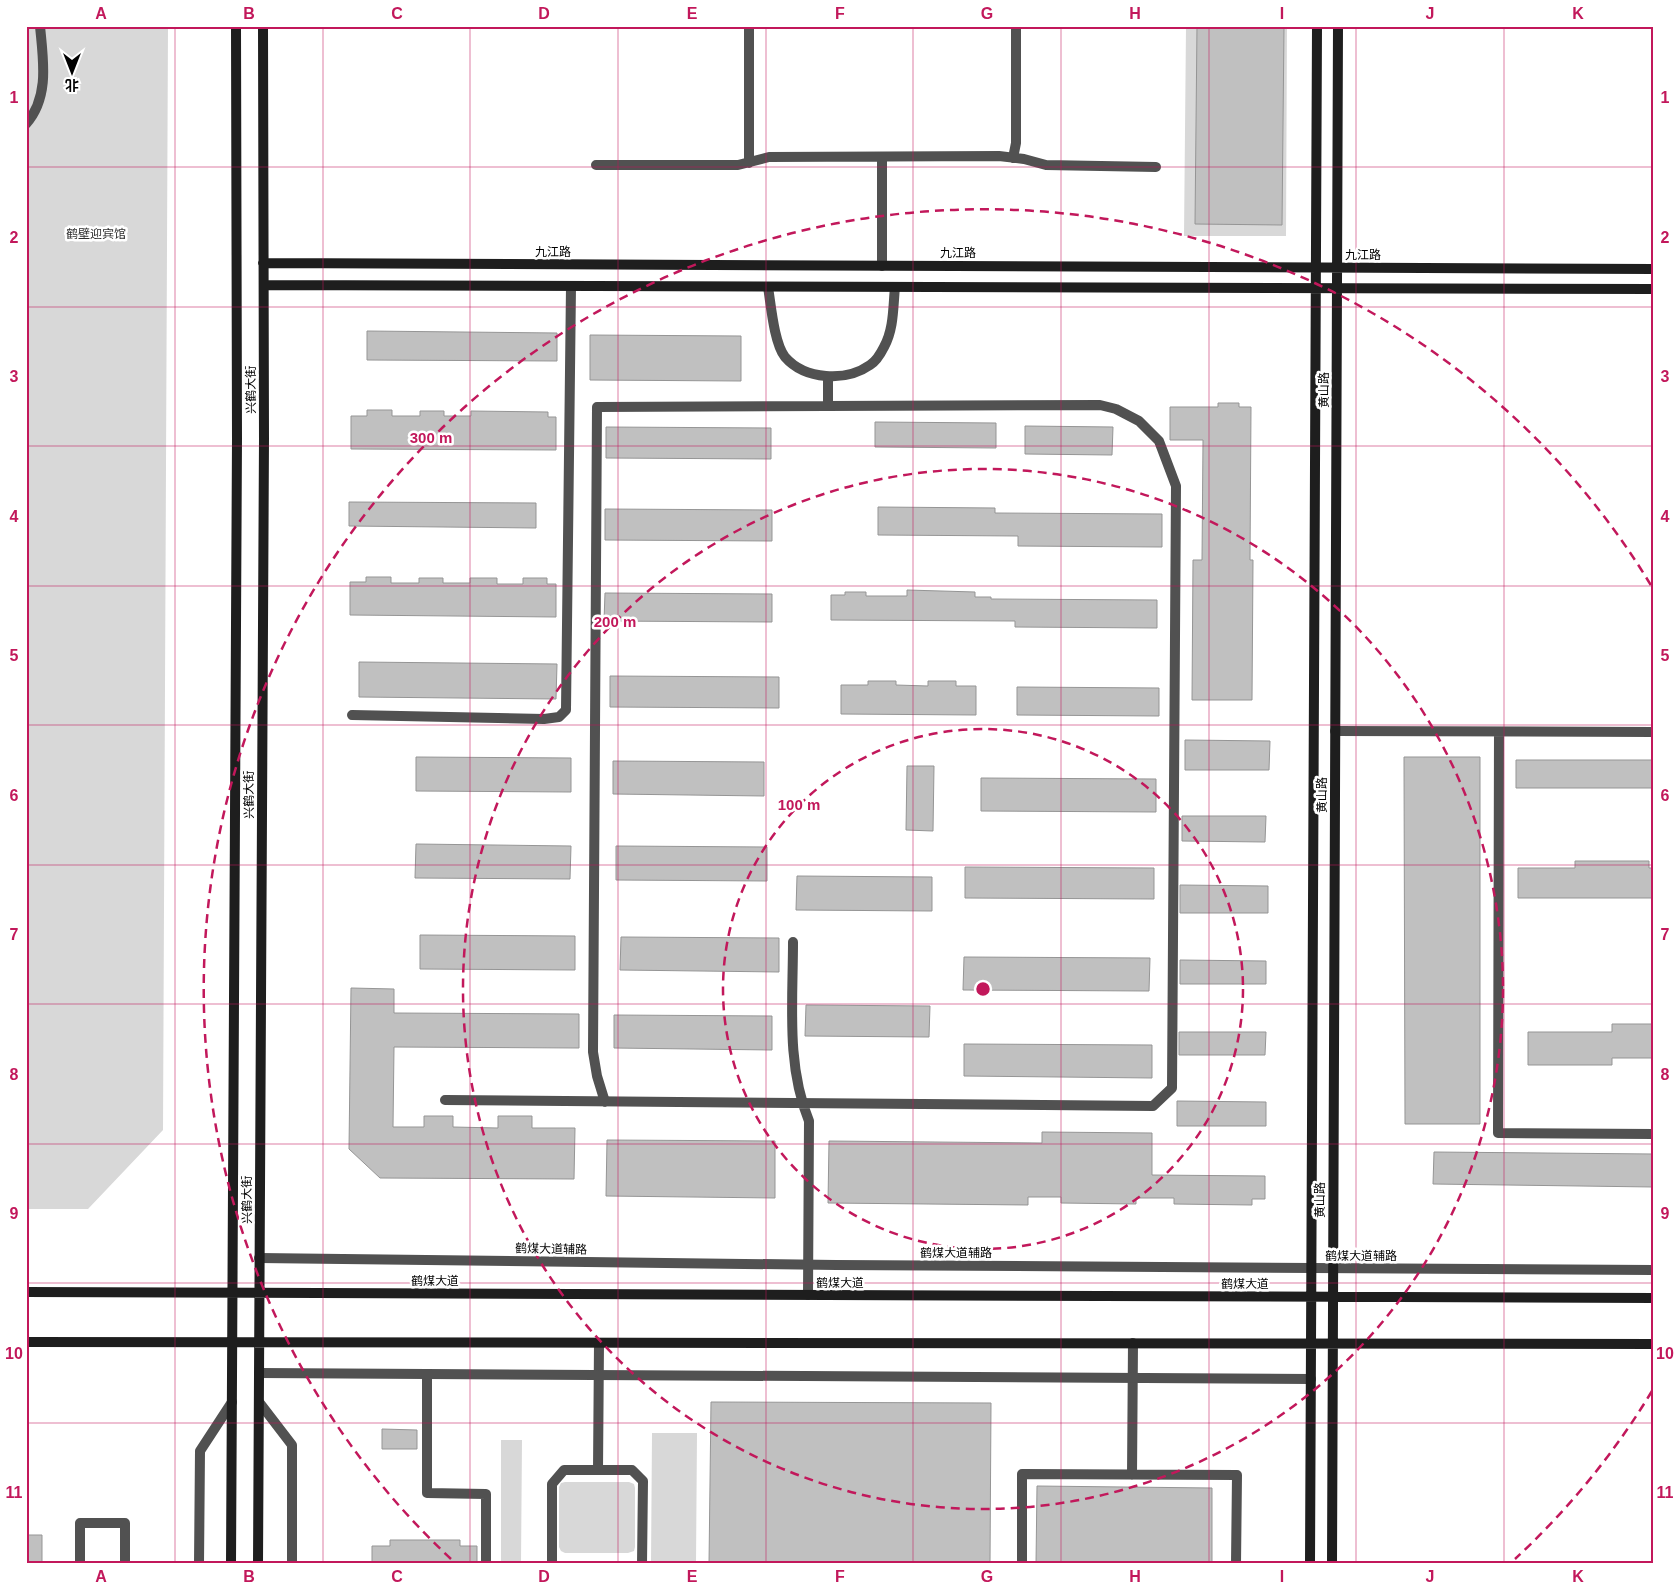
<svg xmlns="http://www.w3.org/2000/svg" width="1679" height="1590" viewBox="0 0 1679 1590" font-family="Helvetica,'Noto Sans SC',sans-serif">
  <rect width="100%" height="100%" fill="#fff"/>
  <path fill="#d8d8d8" d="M26 26H168L163 1130 88 1209H26Z
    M1186 26H1287L1286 236H1184Z
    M652 1433H697L696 1564H651Z
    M501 1440H522L521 1564H501Z
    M565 1482H629L634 1484 635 1488V1547L634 1551 628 1553H565L561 1551 559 1547V1487L561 1483Z"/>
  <path fill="#c0c0c0" stroke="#959595" d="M1197 26H1284L1282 225 1195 224Z
    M367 331 557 333V361L367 360Z
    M590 335 741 336V381L590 380Z
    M1218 403H1239V407H1251L1250 560H1253L1252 700H1192L1193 560H1202L1203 440H1170V407H1218Z
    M367 410H392V416H420V411H444V416H471V411L548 412V417H556V450L351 449V416H367Z
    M875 422 996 423V448L875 447Z
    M1025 426 1113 427 1112 455 1025 454Z
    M606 427 771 428V459L606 458Z
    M349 502 536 503V528L349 526Z
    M878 507 995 508V513L1162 514V547L1018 546V536L878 535Z
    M605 509 772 510V541L605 540Z
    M366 577H391V583H419V578H443V583H470V578H497V584H523V578H547V584H556V617L350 615V582H366Z
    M907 590 975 592V597H991V599L1157 600V628L1015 627V621L831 620V595H845V592H866V596H907Z
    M605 593 772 594V622L604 621Z
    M359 662 557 664 556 699 359 697Z
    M610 676 779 677V708L610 707Z
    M868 681H896V685L928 686V681H956V686H976V715L841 714V685H868Z
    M1017 687 1159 688V716L1017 715Z
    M1185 740 1270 741 1269 770H1185Z
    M416 757 571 758V792L416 791Z
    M1404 757H1480V1124H1405Z
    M1516 760H1653V788H1516Z
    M613 761 764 762V796L613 794Z
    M907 766H934L933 831 906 830Z
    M981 778 1156 779V812L981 811Z
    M1182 816H1266L1265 842 1182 841Z
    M416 844 571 846 570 879 415 878Z
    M616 846 767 847V881L616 880Z
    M1575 861H1649V868H1653V898H1518V868H1575Z
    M965 867 1154 868V899L965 898Z
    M797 876 932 877V911L796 910Z
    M1180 885 1268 886V913H1180Z
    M420 935 575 936V970L420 969Z
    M621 937 779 938V972L620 970Z
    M964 957 1150 958 1149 991 963 990Z
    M1180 960 1266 961V984H1180Z
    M351 988 394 989V1013L579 1014V1048L394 1047 393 1127H424V1116H453V1127L498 1128V1116H532V1128H575L574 1179 380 1178 349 1149Z
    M806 1005 930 1006 929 1037 805 1036Z
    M614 1015 772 1016V1050L614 1048Z
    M1612 1024H1653V1058H1612V1065H1528V1032H1612Z
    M1179 1032H1266L1265 1055H1179Z
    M964 1044 1152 1045V1078L964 1076Z
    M1177 1101 1266 1102V1126H1177Z
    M1042 1132 1152 1133V1175L1265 1176V1199H1252V1205L1174 1204V1198H1136V1204L1061 1203V1197H1028V1205L828 1203 829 1141 1042 1143Z
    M607 1140 775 1141V1198L606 1196Z
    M1434 1152 1653 1154V1187L1433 1184Z
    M711 1402 991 1403 990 1564H709Z
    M382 1429 417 1430V1449H382Z
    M1037 1486 1212 1488V1564H1036Z
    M26 1535H42V1564H26Z
    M390 1540H460V1546H477V1564H372V1546H390Z"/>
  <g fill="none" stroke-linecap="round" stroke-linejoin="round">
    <path stroke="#515151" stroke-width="10" d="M749 26V163
      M26 124C50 97 43 59 40 26
      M1013 158 1016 143V26
      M596 165H738L769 157 999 156 1024 159 1046 165 1156 167
      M882 266V157
      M768 287C771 305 774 343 785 357 805 380 846 382 870 365 875 362 881 353 884 347 894 329 893 307 895 287
      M828 377V406
      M352 715 544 719 559 717 566 710 571 286
      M1335 731 1653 732
      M1499 732 1498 1133 1653 1134
      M793 942C793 1002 786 1065 809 1121L808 1295
      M445 1100 1153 1106 1172 1088 1176 486 1159 441 1139 421 1116 409 1100 405 597 407 593 1052 597 1076 605 1102
      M427 1374V1493L486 1494V1564
      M598 1470 599 1343
      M1132 1475 1133 1343
      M80 1564V1523H125V1564
      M552 1564V1484L564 1470H632L643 1481 642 1564
      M1022 1564V1474L1237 1475 1236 1564"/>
    <path stroke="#515151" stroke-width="10" d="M259 1258 836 1265 1653 1270
      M259 1373 1311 1379
      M259 1402 292 1445V1564
      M199 1564 200 1451 232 1402"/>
    <path stroke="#1e1e1e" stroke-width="10" d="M263 263 1653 269
      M264 285 1653 289
      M26 1292 1653 1298
      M26 1342 1653 1344
      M231 1564 237 438 236 26
      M258 1564 264 438 263 26
      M1310 1564 1317 26
      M1332 1564 1338 26"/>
  </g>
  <path fill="none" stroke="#c2185b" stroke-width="1" stroke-opacity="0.55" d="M175 26V1564M323 26V1564M470 26V1564M618 26V1564M766 26V1564M913 26V1564M1061 26V1564M1209 26V1564M1356 26V1564M1504 26V1564M26 167H1653M26 307H1653M26 446H1653M26 586H1653M26 725H1653M26 865H1653M26 1004H1653M26 1144H1653M26 1283H1653M26 1423H1653"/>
  <g fill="none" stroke="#c2185b" stroke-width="2.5" stroke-dasharray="9 6">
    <circle cx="983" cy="989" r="260"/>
    <circle cx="983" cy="989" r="520"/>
    <path d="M1652 1391A780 780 0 0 1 1515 1559M451 1559A780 780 0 1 1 1652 587"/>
  </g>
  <g text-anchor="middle" stroke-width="5" stroke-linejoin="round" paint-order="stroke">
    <g font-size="12" fill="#2f2f2f" stroke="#fff">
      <text x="96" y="238">鹤壁迎宾馆</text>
    </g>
    <g font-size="12" fill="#000" stroke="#fff">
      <text x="553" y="256">九江路</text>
      <text x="958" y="257">九江路</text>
      <text x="1363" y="259">九江路</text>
      <text transform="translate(251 390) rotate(-90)" y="4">兴鹤大街</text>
      <text transform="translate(1324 390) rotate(-90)" y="4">黄山路</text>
      <text transform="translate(249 795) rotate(-90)" y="4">兴鹤大街</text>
      <text transform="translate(1322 795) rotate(-90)" y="4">黄山路</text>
      <text transform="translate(247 1200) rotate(-90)" y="4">兴鹤大街</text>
      <text transform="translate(1320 1200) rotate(-90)" y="4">黄山路</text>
      <text transform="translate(551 1249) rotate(1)" y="4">鹤煤大道辅路</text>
      <text x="956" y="1257">鹤煤大道辅路</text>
      <text x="1361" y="1260">鹤煤大道辅路</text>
      <text x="435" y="1285">鹤煤大道</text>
      <text x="840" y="1287">鹤煤大道</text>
      <text x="1245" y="1288">鹤煤大道</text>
    </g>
  </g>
  <circle cx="983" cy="989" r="8" fill="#c2185b" stroke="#fff" stroke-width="2.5"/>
  <g font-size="15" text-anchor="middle" font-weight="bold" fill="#c2185b" stroke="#fff" stroke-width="5" stroke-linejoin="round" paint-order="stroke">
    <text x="431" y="443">300 m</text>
    <text x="615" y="627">200 m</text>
    <text x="799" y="810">100 m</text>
  </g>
  <rect width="1679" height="1590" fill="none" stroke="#ffffff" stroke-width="55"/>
  <g transform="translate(72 72) rotate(180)" stroke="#ffffff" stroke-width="4" paint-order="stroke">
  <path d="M0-4L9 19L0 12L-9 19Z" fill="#000000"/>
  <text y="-8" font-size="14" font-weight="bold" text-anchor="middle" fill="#000000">北</text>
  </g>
  <rect x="28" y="28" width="1624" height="1534" fill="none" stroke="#c2185b" stroke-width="2"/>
  <g font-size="16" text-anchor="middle" font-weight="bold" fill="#c2185b">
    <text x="101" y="19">A</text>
    <text x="249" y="19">B</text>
    <text x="397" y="19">C</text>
    <text x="544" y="19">D</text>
    <text x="692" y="19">E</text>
    <text x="840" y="19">F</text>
    <text x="987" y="19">G</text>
    <text x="1135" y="19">H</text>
    <text x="1282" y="19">I</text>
    <text x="1430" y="19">J</text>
    <text x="1578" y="19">K</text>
    <text x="14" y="103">1</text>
    <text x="1665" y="103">1</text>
    <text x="14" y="243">2</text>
    <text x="1665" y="243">2</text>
    <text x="14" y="382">3</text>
    <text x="1665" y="382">3</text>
    <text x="14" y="522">4</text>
    <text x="1665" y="522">4</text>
    <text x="14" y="661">5</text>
    <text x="1665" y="661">5</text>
    <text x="14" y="801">6</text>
    <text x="1665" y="801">6</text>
    <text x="14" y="940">7</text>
    <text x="1665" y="940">7</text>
    <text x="14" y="1080">8</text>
    <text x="1665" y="1080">8</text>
    <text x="14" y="1219">9</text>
    <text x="1665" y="1219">9</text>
    <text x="14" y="1359">10</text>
    <text x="1665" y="1359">10</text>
    <text x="14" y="1498">11</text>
    <text x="1665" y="1498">11</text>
    <text x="101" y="1582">A</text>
    <text x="249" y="1582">B</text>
    <text x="397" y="1582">C</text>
    <text x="544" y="1582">D</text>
    <text x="692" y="1582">E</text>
    <text x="840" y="1582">F</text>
    <text x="987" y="1582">G</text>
    <text x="1135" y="1582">H</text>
    <text x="1282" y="1582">I</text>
    <text x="1430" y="1582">J</text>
    <text x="1578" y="1582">K</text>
  </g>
</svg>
